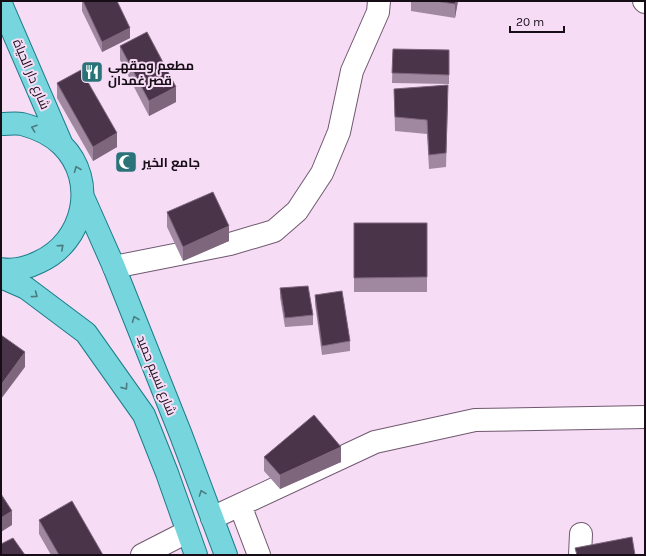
<svg xmlns="http://www.w3.org/2000/svg" width="646" height="556" viewBox="0 0 646 556" font-family="Karla,Cairo,sans-serif">
  <rect width="100%" height="100%" fill="#f7dcf6"/>
  <g fill="none" stroke-linecap="round" stroke-linejoin="round">
    <g stroke="#70596f" stroke-width="24">
      <path id="minor" d="M644 1 645 2
        M114 267 230 244 274 231 297 211 322 173 339 132 352 71 378 12 379 1
        M240 505 259 555
        M212 518 375 442 475 420 645 417
        M142 555 187 532
        M580 555 581 534"/>
    </g>
    <g stroke="#1b7d88" stroke-width="24">
      <path id="major" d="M1 4 62 145
        M1 124C8 124 16 123 22 124 37 128 52 135 62 145 98 181 84 242 39 262 27 268 14 271 1 269
        M83 197 114 267 181 435 226 555
        M1 277 26 288 86 333 144 415 167 473 196 555"/>
    </g>
    <use href="#minor" stroke="#fff" stroke-width="22"/>
    <use href="#major" stroke="#77d6dd" stroke-width="22"/>
  </g>
  <path fill="#a088a0" d="M82 1 130 38 102 52 82 11Z
    M411 1H458L455 18 411 11Z
    M120 46 176 102 149 116 120 60Z
    M393 49 449 50V84L392 83Z
    M57 83 117 147 93 161 57 98Z
    M394 89 448 100 446 167 429 169 427 134 395 131Z
    M167 212 229 241 183 261 167 227Z
    M354 223H427V292H354Z
    M280 288 313 315V325L285 327 280 297Z
    M315 295 350 341V351L322 355 315 304Z
    M264 457 341 462 280 489 264 471Z
    M39 520 103 555H51L39 534Z"/>
  <path fill="#7e667d" d="M456 1H458L455 18V4Z
    M130 28V38L102 52V42Z
    M176 87V102L149 116V101Z
    M117 133V147L93 161V147Z
    M229 226V241L183 261V247Z
    M25 352V367L1 399V385Z
    M341 447V462L280 489V475Z
    M12 511V525L1 532V518Z"/>
  <path fill="#4a3449" stroke="#7e667d" d="M83 1H117L130 28 102 42Z
    M435 1H456L455 4Z
    M147 32 176 87 149 101 120 46Z
    M393 49 449 50V75L392 73Z
    M81 70 117 133 93 147 57 83Z
    M448 85 446 153 429 155 427 120 395 117 394 89Z
    M213 192 229 226 183 247 167 212Z
    M354 223H427V277L354 278Z
    M308 286 313 315 285 318 280 288Z
    M342 291 350 341 322 346 315 295Z
    M1 335 25 352 1 385Z
    M314 415 341 447 280 475 264 457Z
    M1 494 12 511 1 518Z
    M72 501 103 555H59L39 520Z
    M632 537 635 555H577L575 548Z
    M13 538 25 555H1V544Z"/>
  <defs><path id="oneway-chevron" d="M-2-3.5L2.5 0L-2 3.5" fill="none" stroke-width="1.6" stroke-linecap="round" stroke-linejoin="round"/></defs>
  <g stroke="#4b7c83">
    <use href="#oneway-chevron" transform="translate(34 128) rotate(-161)"/>
    <use href="#oneway-chevron" transform="translate(77 169) rotate(-112)"/>
    <use href="#oneway-chevron" transform="translate(61 247) rotate(-42)"/>
    <use href="#oneway-chevron" transform="translate(35 295) rotate(37)"/>
    <use href="#oneway-chevron" transform="translate(135 319) rotate(-112)"/>
    <use href="#oneway-chevron" transform="translate(125 387) rotate(55)"/>
    <use href="#oneway-chevron" transform="translate(202 493) rotate(-110)"/>
  </g>
  <defs>
    <g id="restaurant-square" transform="scale(1.15)"><rect x="-9" y="-9" width="18" height="18" rx="4" fill="#297379" stroke="#f7dcf6"/><path d="M-5-6h1v4h1v-4h1v4h1v-4h1v5L-1.5 .5V6h-2V.5L-5-1ZM5-6V6H3V1.5H1.5Q1.5-4 5-6Z" fill="#fff"/></g>
    <g id="mosque-square" transform="scale(1.15)"><rect x="-9" y="-9" width="18" height="18" rx="4" fill="#297379" stroke="#f7dcf6"/><path d="M3.5-4.9A6 6 0 1 0 3.5 4.9A5 5 0 1 1 3.5-4.9Z" fill="#fff"/></g>
  </defs>
  <g fill-rule="evenodd">
    <use href="#restaurant-square" x="92" y="72"/>
    <use href="#mosque-square" x="126" y="162"/>
  </g>
  <g text-anchor="middle" stroke-width="4" stroke-linejoin="round" paint-order="stroke">
    <g font-size="13" font-weight="bold" fill="#160d16" stroke="#f7dcf6" text-anchor="start">
      <text x="108" y="70">مطعم ومقهى<tspan x="108" dy="15">قصر غمدان</tspan></text>
      <text x="142" y="167">جامع الخير</text>
    </g>
    <g font-size="13" fill="#160d16" stroke="#f7dcf6">
      <text transform="translate(32 74) rotate(67)" y="5">شارع دار الحياة</text>
      <text transform="translate(157 375) rotate(68)" y="5">شارع نسيم حميد</text>
    </g>
  </g>
  <rect width="646" height="556" fill="none" stroke="#160d16" stroke-width="4"/>
  <path d="M510 26v6h54v-6" fill="none" stroke="#160d16" stroke-width="2"/>
  <text x="516" y="26" font-size="12" fill="#160d16" stroke="#f7dcf6" stroke-width="3" paint-order="stroke">20 m</text>
</svg>
